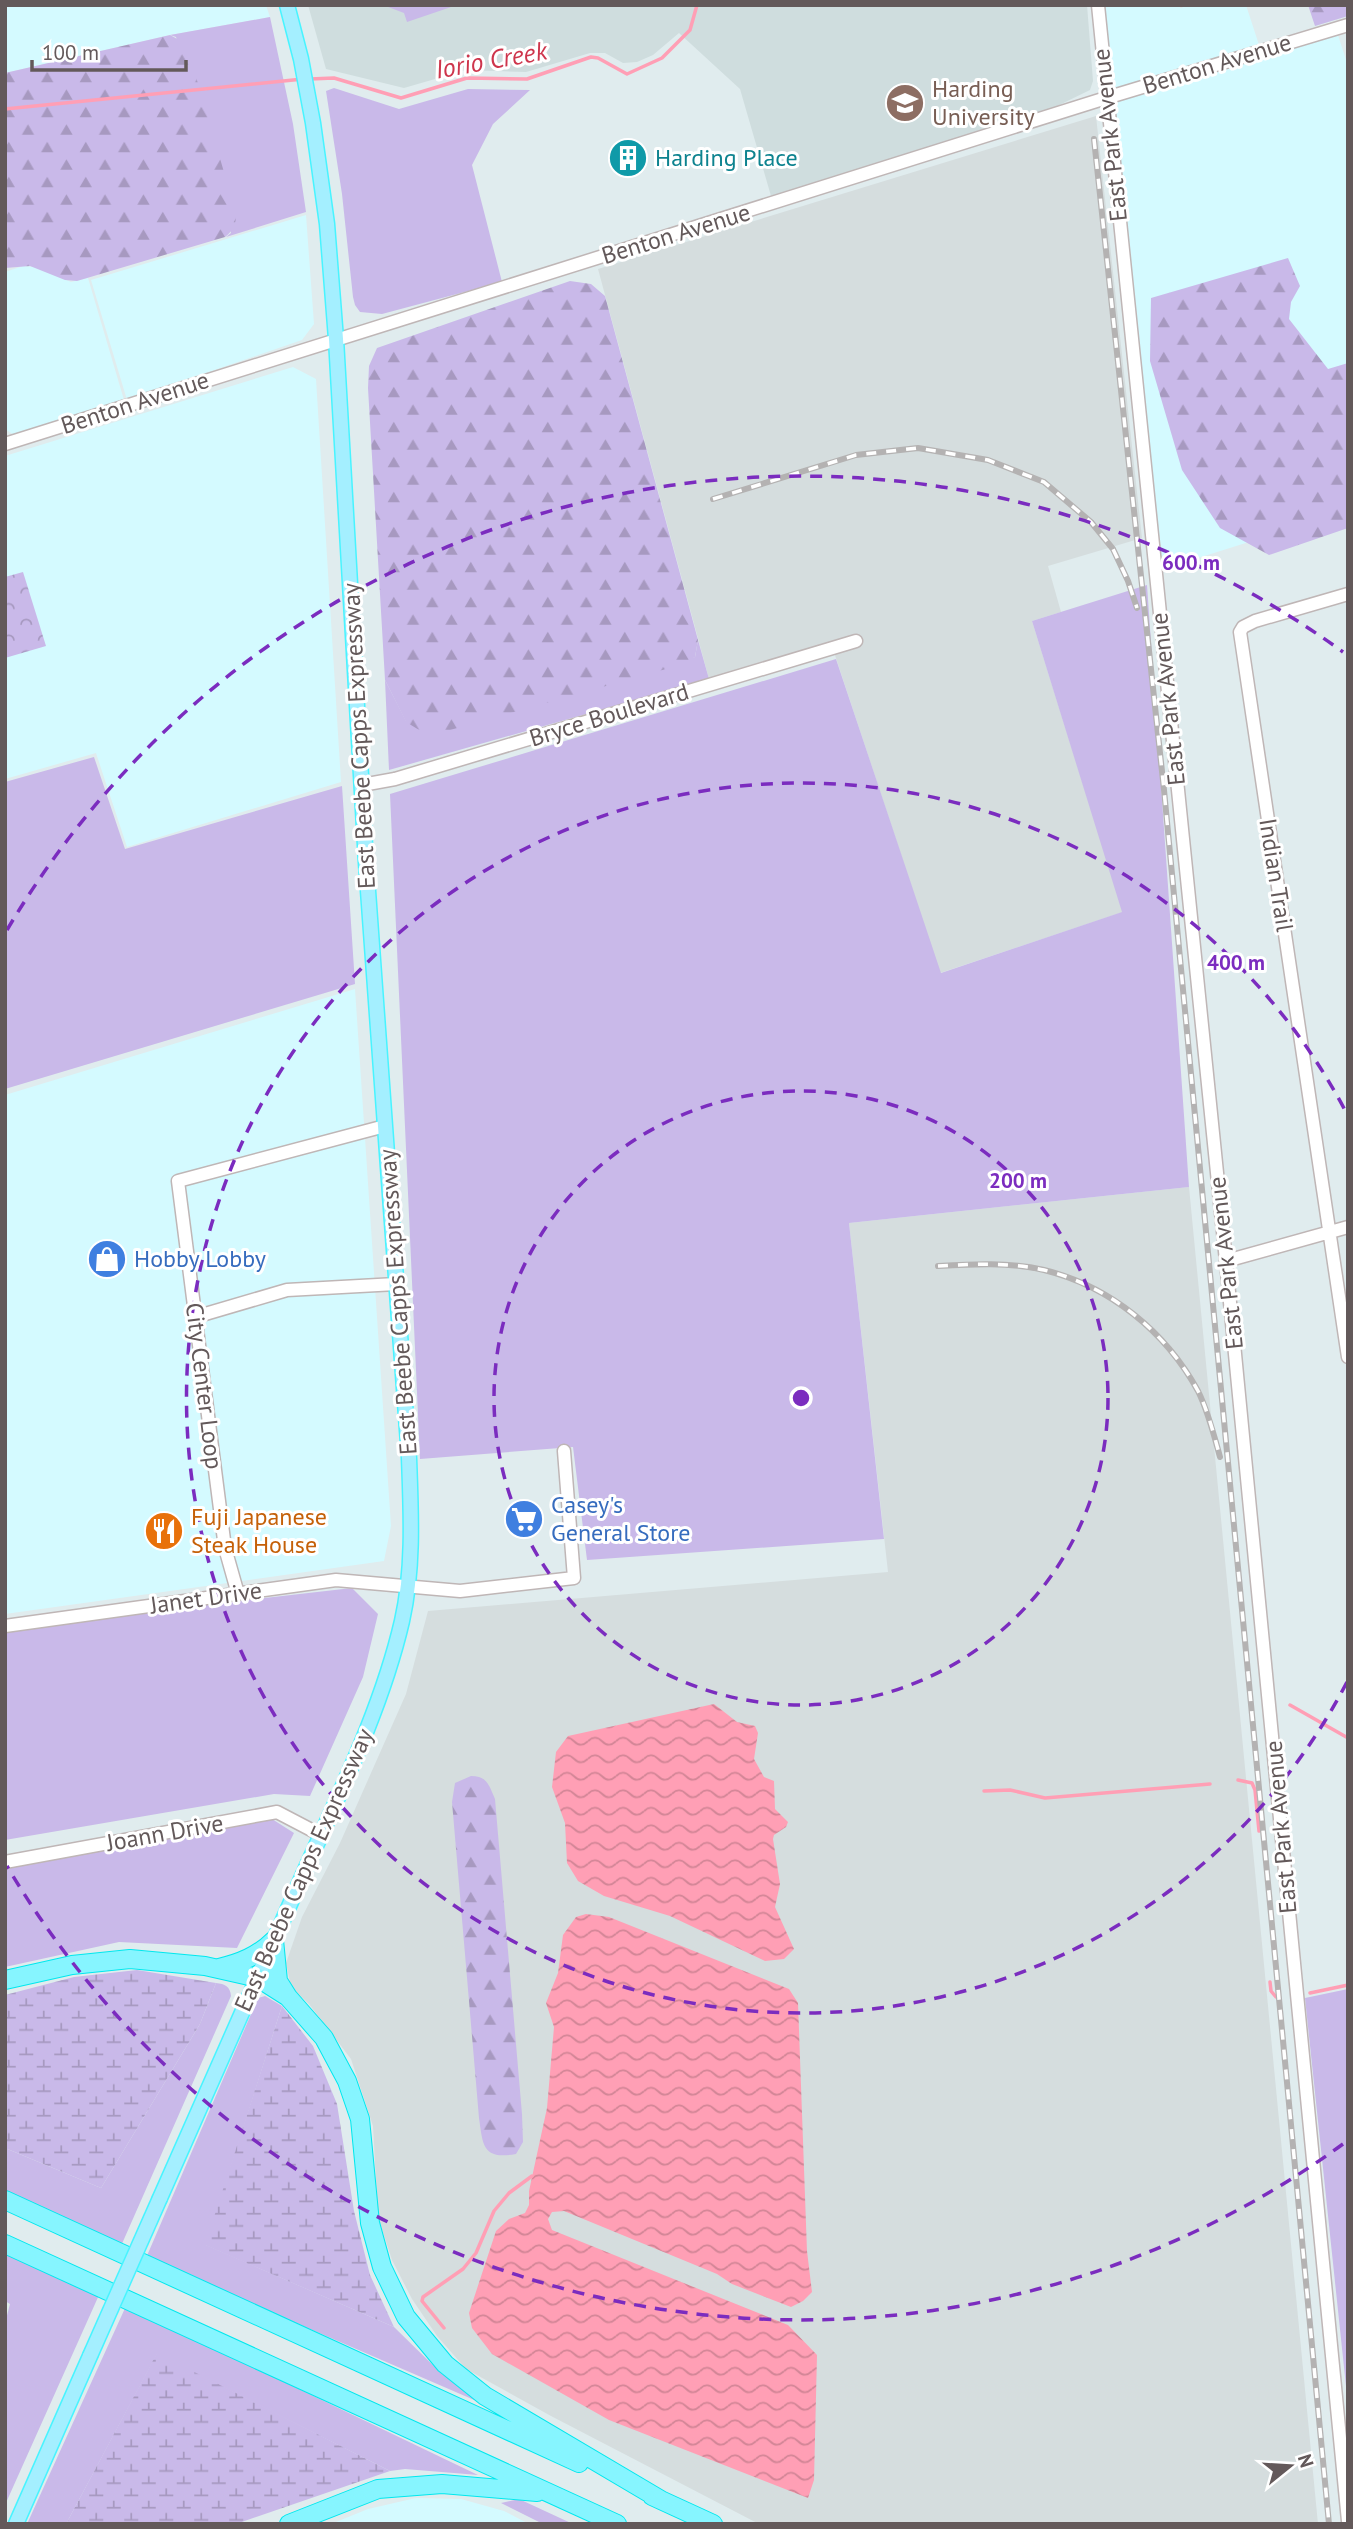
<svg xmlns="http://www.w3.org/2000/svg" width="1353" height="2529" viewBox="0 0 1353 2529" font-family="'PT Sans',sans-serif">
  <defs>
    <pattern id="forest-firs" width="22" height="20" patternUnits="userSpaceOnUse" patternTransform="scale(1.75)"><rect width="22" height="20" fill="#c9b9e9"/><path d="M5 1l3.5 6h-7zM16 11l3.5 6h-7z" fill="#a799c0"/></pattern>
    <pattern id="wetland-marsh" width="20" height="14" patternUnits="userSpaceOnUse" patternTransform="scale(1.75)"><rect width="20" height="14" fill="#c9b9e9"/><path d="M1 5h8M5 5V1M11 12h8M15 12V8" fill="none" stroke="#a799c0"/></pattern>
    <pattern id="park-crowns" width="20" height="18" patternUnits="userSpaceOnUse" patternTransform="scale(1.75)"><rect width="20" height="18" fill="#c9b9e9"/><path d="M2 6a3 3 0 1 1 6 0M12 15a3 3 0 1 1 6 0" fill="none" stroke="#a799c0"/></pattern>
    <pattern id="water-waves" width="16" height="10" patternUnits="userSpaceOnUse" patternTransform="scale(1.75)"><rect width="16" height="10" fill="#ff9fb5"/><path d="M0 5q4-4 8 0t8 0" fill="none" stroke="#d28596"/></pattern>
  </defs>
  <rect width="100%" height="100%" fill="#e0ecee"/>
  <path fill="#d4faff" d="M5 5H266L270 17 170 35 5 73Z
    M1103 5H1177L1181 8 1188 5H1246L1259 45 1114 89Z
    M1336 29 1348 66V511L1163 569 1112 101Z
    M306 215 314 324 302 340 127 400 91 280Z
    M23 266 36 267 71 282 88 278 124 400 14 435 5 429V272Z
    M293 367 316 379 341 782 127 847 96 753 5 779V456Z
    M355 989 391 1526 384 1561 5 1614V1095Z
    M416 2498 461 2499 504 2511 529 2524H331L368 2509Z"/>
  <path fill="#d5ddde" d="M1096 116 1142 538 1048 566 1061 612 1032 621 1123 912 940 973 831 643 709 679 598 269Z
    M1189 1187 1318 2524H759L551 2416 466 2369 437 2336 412 2299 392 2260 378 2217 373 2126 351 2059 309 2004 291 1987 286 1963 302 1917 340 1843 406 1694 428 1611 888 1572 849 1223Z"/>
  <path fill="#cfddde" d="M308 5H1087L1093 81 1090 90 1051 109 771 196 740 89 679 33 653 55 637 62 623 63 605 53H590L526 72 466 70 404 88 326 69Z"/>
  <path fill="#c9b9e9" d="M383 5H457L407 22 404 13Z
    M270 17 293 124 306 212 226 237 231 233 176 37 170 35Z
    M334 88 399 109 468 89 530 90 493 124 472 165 502 282 382 314 360 312 355 305 353 297 342 194 326 91Z
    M1147 585 1189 1187 849 1223 884 1539 587 1560 573 1447 420 1459 390 794 836 659 941 973 1122 912 1032 621Z
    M698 640 709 679 389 770 385 680 406 721 695 657Z
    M94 757 125 849 342 786 355 984 5 1089V782Z
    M352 1588 378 1614 363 1677 310 1796 274 1794 5 1840V1631L21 1626Z
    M272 1819 294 1833 237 1948 119 1942 5 1967V1868Z
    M216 1983C225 1984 230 1986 231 1996L121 2246 5 2193V2148L101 2188 200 2024Z
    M1348 1989V2405L1305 1998Z
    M265 1996 282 2006 206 2245 394 2327 442 2374 518 2419 146 2258 258 1998Z
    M5 2253 99 2295 5 2505V2323L10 2304 5 2301Z
    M126 2306 478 2475 405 2469 390 2471 157 2354 66 2524H27Z
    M519 2499 573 2524H543L501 2503Z"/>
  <path fill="url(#forest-firs)" d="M1308 5H1348V16L1315 26Z
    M170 35 181 41 189 53 236 213C236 224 234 230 225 237L77 281 65 280 30 266 5 268V73Z
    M1288 258 1300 286 1291 302 1289 319 1328 369 1348 363V528L1269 555 1220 528 1182 470 1150 361 1151 298Z
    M570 281 591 284 605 296 698 640 695 657 680 665 429 736 406 722 385 680 368 388 369 366 377 348Z
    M471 1776C487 1776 489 1785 495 1799L522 2114 523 2142 516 2154C482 2160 483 2145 479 2118L452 1802 455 1783Z"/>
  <path fill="url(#wetland-marsh)" d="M137 1970 216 1983 200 2024 101 2188 5 2148V1995L74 1977Z
    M282 2006 313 2046 337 2104 354 2211 370 2275 394 2327 205 2245Z
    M157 2353 390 2471 236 2524H66Z"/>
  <path fill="url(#park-crowns)" d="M23 572 46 646 5 658V577Z"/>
  <path fill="url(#water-waves)" d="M714 1704 737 1722 755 1726 758 1733 754 1759 764 1777 774 1781 775 1809 788 1822 786 1827 774 1835 773 1839 780 1884 775 1907 794 1949 784 1959 765 1961 670 1916 604 1896 578 1881 567 1863 565 1823 552 1787 556 1752 568 1736Z
    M586 1914 609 1917 789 1989 798 2003 807 2251 812 2292 803 2301 791 2307 732 2284 717 2274 564 2211 552 2212 548 2219 552 2230 788 2325 817 2355 814 2480 808 2498 609 2420 492 2354 472 2328 469 2313 496 2231 509 2219 525 2213 529 2205V2191L547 2108 554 2027 546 2003 558 1973 563 1935 576 1917Z"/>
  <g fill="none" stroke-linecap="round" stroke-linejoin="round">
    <path stroke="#ff9fb5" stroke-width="3.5" d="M310 79 334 78 401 98 467 78 527 79 591 57 598 58 627 74 662 58 690 30 697 5
      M5 109 303 79
      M1290 1705 1348 1738
      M1238 1780 1252 1783 1255 1790 1259 1831
      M984 1791 1010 1790 1045 1798 1210 1784
      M1270 1982 1271 1991 1276 1997
      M1310 1993 1348 1985
      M444 2328 422 2301 423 2297 463 2269 476 2253 494 2211 509 2193 532 2176
      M449 2524H487"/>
    <g stroke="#bfb6b6" stroke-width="15">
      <path id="minor" d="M1098 5 1226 1261 1348 2521
        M5 444 1106 98 1348 25
        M1348 594 1255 621 1243 627 1240 632 1348 1357
        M362 785 395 779 856 641
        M1226 1261 1348 1227
        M195 1317 287 1290 396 1284
        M238 1594 225 1548 178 1181 385 1126
        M5 1626 336 1580 460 1591 574 1578 564 1451
        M5 1862 277 1812 321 1835"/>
    </g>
    <g stroke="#48f4ff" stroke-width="17">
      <path id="major" d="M160 2198C209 2088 257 1978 306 1868 342 1788 382 1707 402 1621 414 1568 411 1512 409 1458L366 863 336 339 327 224 313 123 301 59 287 5
        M16 2524 90 2356"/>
    </g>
    <g stroke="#00e8ee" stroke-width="20">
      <path id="highway" d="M274 1940 278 1981 288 1997
        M219 1968C240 1963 258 1956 274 1940
        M5 1980 72 1965 130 1959 205 1966 258 1978 288 1997 324 2038 347 2081 360 2119 370 2223 382 2267 406 2317 445 2364 485 2396 661 2500
        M5 2200 579 2463
        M5 2244 617 2524
        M652 2496 713 2524
        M289 2524 378 2489 442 2484 537 2492"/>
    </g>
    <use href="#minor" stroke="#fff" stroke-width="12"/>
    <use href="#major" stroke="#a4efff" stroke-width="14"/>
    <use href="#highway" stroke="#86f5ff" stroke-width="18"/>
    <g stroke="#b4b2b2" stroke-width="6">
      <path id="rail" d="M1094 139 1164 790 1329 2524
        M713 499 856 455 918 448 988 460 1044 482 1091 522 1113 549 1128 581 1137 608
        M938 1266C973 1264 1009 1262 1044 1270 1110 1286 1166 1332 1198 1391 1208 1411 1214 1435 1220 1457"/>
    </g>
    <use href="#rail" stroke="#fff" stroke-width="3.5" stroke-dasharray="10" stroke-linecap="butt"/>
    <g stroke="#48f4ff" stroke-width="17" stroke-linecap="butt">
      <path id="major-bridge" d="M90 2356 160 2198"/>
    </g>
    <use href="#major-bridge" stroke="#a4efff" stroke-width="14"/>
  </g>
  <g fill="none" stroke="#7b2cbf" stroke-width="3.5" stroke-dasharray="12 9">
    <circle cx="801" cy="1398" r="307"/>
    <path d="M1347 1682A615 615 0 1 1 1347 1114"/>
    <path d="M1343 2144A922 922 0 0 1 7 1866M7 930A922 922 0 0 1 1343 652"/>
  </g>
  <defs>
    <g id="university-disc" transform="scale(2.0125)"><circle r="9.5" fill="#8d6e63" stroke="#fff"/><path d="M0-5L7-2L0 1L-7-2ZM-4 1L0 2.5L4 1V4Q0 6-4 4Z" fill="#fff"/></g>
    <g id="building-disc" transform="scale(2.0125)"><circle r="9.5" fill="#0f9aa8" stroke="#fff"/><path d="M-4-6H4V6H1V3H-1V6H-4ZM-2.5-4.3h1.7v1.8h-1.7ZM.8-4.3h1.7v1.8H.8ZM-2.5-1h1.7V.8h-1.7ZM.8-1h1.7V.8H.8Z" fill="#fff"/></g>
    <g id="shop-disc" transform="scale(2.0125)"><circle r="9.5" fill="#3f7fe0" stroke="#fff"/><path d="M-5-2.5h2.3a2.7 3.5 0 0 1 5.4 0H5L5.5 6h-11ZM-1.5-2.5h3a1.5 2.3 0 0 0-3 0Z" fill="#fff"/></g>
    <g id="supermarket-disc" transform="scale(2.0125)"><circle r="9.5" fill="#3f7fe0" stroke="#fff"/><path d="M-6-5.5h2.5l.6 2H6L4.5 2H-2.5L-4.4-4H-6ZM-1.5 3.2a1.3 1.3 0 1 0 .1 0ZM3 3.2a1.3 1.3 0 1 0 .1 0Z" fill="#fff"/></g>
    <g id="restaurant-disc" transform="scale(2.0125)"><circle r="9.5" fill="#e8710a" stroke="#fff"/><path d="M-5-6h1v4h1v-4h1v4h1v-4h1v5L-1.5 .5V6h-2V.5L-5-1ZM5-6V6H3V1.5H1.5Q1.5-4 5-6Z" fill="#fff"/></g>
  </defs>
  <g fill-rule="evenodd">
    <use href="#university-disc" x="905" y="103"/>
    <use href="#building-disc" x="628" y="158"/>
    <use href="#shop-disc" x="107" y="1259"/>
    <use href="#supermarket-disc" x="524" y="1519"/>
    <use href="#restaurant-disc" x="164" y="1531"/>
  </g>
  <g text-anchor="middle" stroke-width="6" stroke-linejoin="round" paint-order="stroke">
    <g font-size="24" fill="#63595a" stroke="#fff">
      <text transform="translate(1217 64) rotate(-17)" y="8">Benton Avenue</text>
      <text transform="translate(1110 135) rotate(-96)" y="8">East Park Avenue</text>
      <text transform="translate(676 234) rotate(-17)" y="8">Benton Avenue</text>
      <text transform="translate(135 403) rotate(-18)" y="8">Benton Avenue</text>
      <text transform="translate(1168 699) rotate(-96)" y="8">East Park Avenue</text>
      <text transform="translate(609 715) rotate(-17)" y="8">Bryce Boulevard</text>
      <text transform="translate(359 736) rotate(-93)" y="8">East Beebe Capps Expressway</text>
      <text transform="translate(1276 875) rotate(81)" y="8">Indian Trail</text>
      <text transform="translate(1226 1263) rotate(-96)" y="8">East Park Avenue</text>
      <text transform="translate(398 1302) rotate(-94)" y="8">East Beebe Capps Expressway</text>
      <text transform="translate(204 1386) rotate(83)" y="8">City Center Loop</text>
      <text transform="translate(206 1598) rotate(-8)" y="8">Janet Drive</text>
      <text transform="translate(1281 1827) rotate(-95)" y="8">East Park Avenue</text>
      <text transform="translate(165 1833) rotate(-10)" y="8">Joann Drive</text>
      <text transform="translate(304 1870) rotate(-66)" y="8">East Beebe Capps Expressway</text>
    </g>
    <g font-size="24" fill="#785e54" stroke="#fff" text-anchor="start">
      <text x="932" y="97">Harding<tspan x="932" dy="28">University</tspan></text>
    </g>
    <g font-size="24" fill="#0d838f" stroke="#fff" text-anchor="start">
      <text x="655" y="166">Harding Place</text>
    </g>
    <g font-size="24" fill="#366cbe" stroke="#fff" text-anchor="start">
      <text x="134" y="1267">Hobby Lobby</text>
      <text x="551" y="1513">Casey's<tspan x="551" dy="28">General Store</tspan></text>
    </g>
    <g font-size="24" fill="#c56008" stroke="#fff" text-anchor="start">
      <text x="191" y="1525">Fuji Japanese<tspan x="191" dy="28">Steak House</tspan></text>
    </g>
    <g font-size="26" font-style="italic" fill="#ce354c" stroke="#fff">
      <text transform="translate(491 60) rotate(-10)" y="9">Iorio Creek</text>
    </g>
  </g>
  <circle cx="801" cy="1398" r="10" fill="#7b2cbf" stroke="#fff" stroke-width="3.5"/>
  <g font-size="21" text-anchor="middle" font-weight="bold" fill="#7b2cbf" stroke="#fff" stroke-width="6" stroke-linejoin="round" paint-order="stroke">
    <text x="1191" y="570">600 m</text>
    <text x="1236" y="970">400 m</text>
    <text x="1018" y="1188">200 m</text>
  </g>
  <rect width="1353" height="2529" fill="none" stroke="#63595a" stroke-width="14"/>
  <g transform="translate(1290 2466) rotate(72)" stroke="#ffffff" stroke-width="5" paint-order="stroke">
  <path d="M0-5L12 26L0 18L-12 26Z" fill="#63595a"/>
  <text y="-10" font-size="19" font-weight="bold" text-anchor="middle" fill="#63595a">N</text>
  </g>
  <path d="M32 60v10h154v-10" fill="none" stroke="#63595a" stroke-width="3.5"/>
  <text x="42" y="60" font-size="21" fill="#63595a" stroke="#ffffff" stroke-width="5" paint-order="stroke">100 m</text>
</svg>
